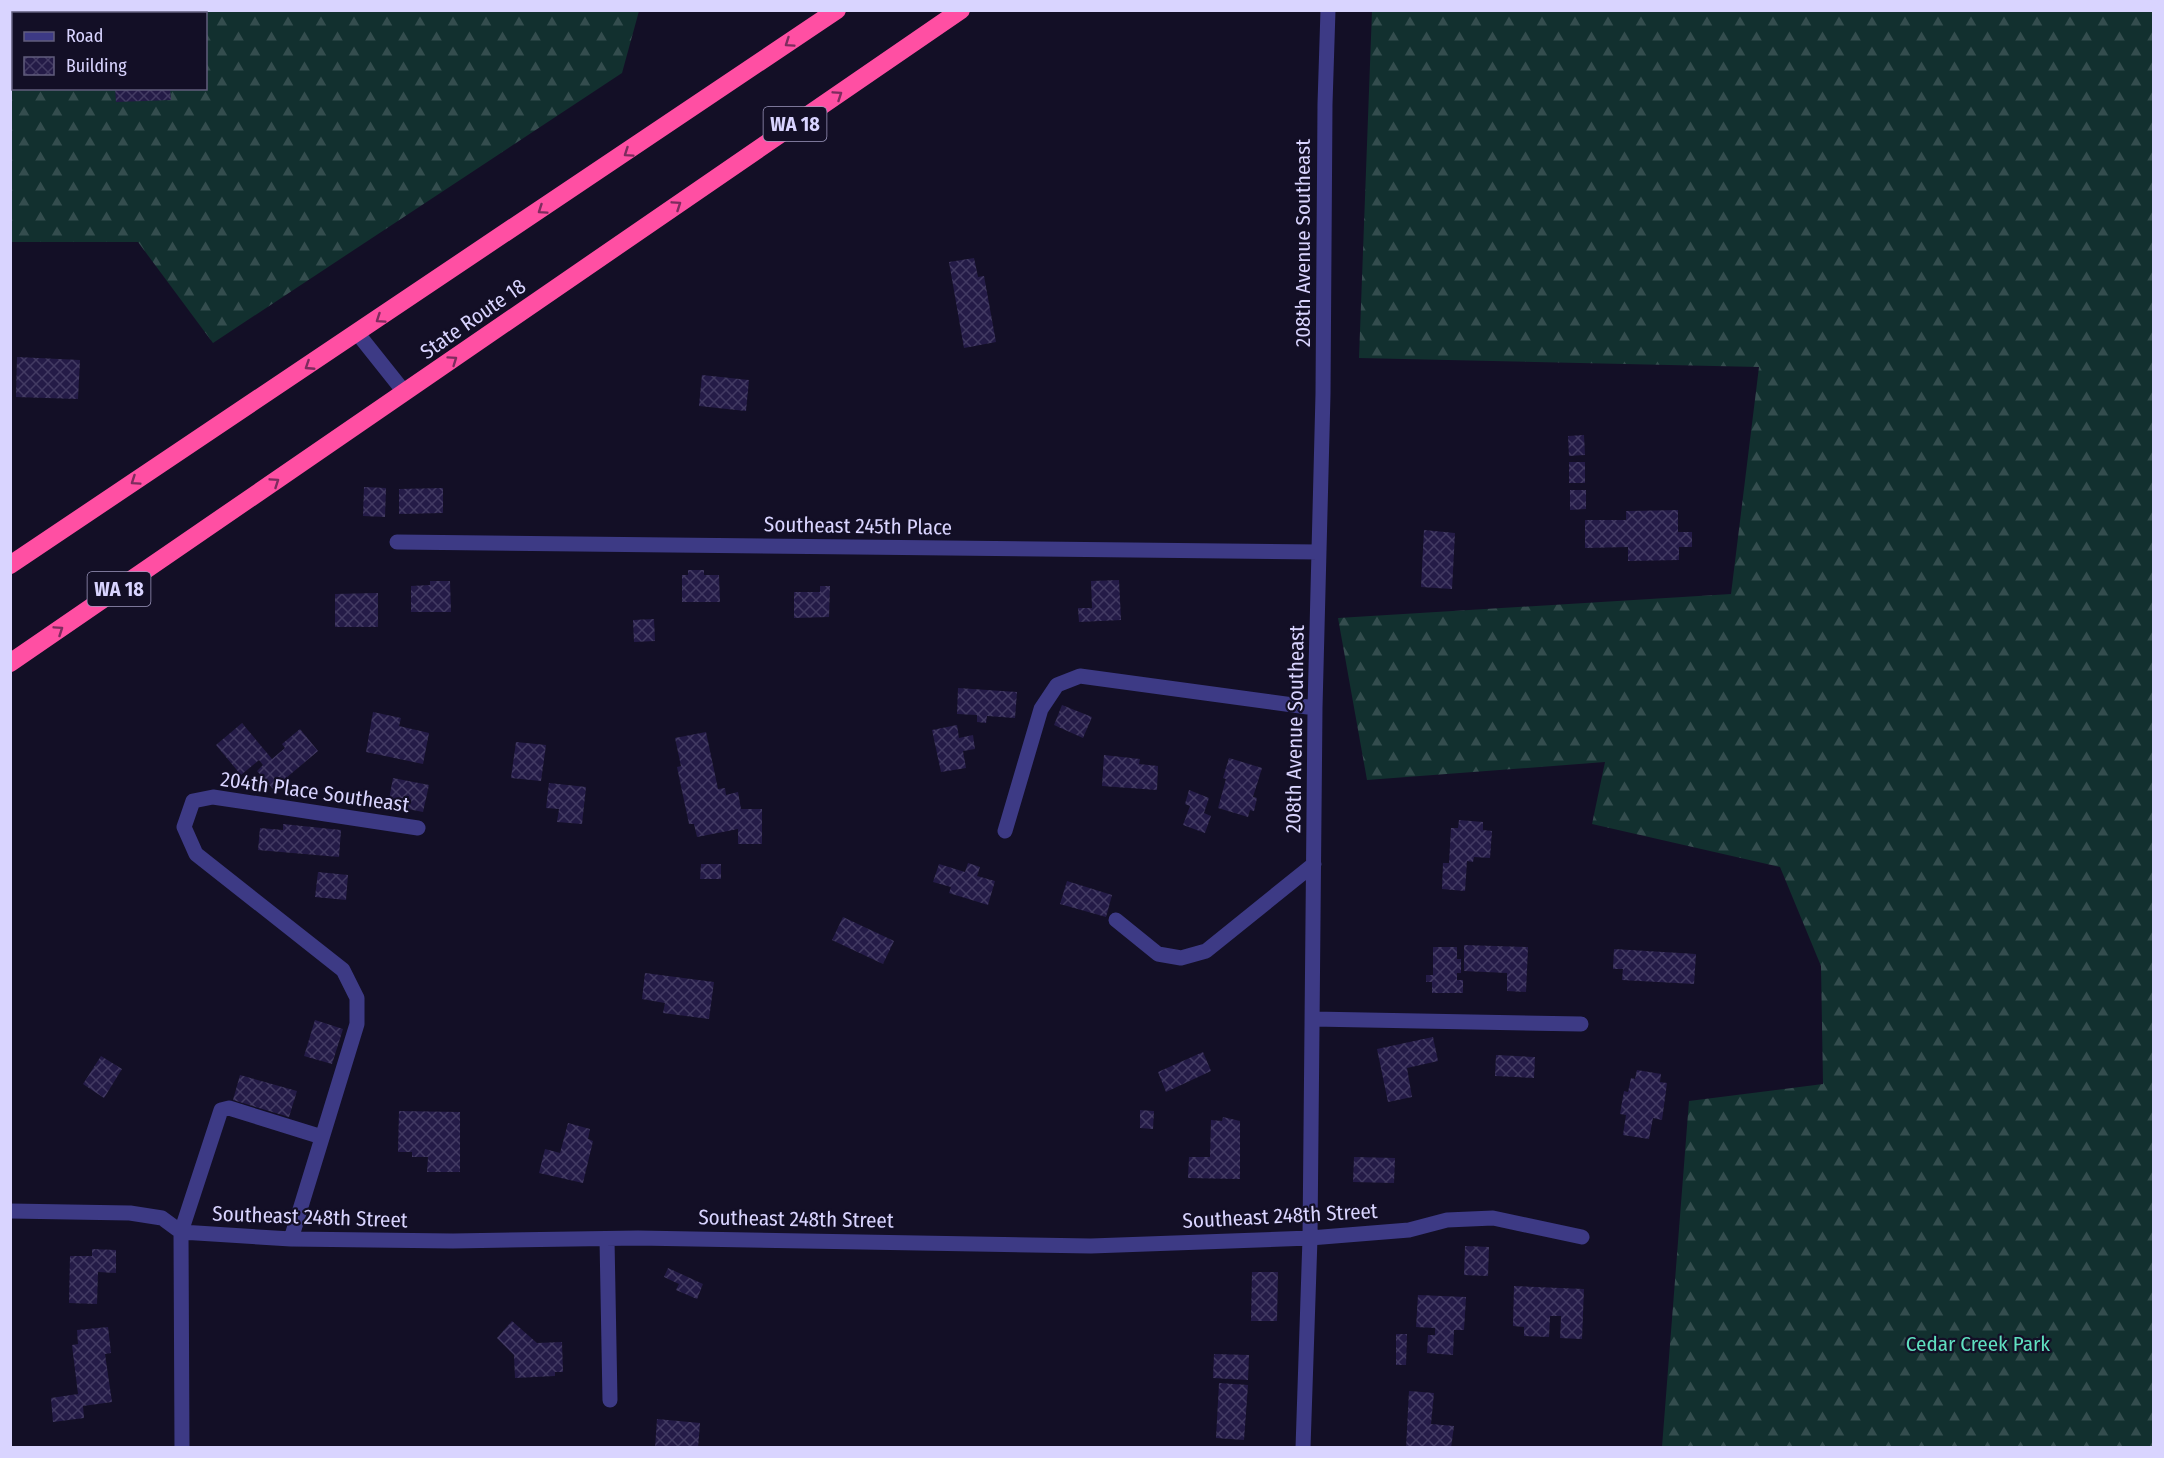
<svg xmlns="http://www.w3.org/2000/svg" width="2164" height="1458" viewBox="0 0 2164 1458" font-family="'Fira Sans Condensed',sans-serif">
  <defs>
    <pattern id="forest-firs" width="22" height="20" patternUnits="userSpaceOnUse" patternTransform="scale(1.5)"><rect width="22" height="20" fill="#12302f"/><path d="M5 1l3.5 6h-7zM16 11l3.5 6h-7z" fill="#344d4e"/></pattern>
    <pattern id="building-cross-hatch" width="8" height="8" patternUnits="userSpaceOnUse" patternTransform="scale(1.5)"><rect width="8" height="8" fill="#241b47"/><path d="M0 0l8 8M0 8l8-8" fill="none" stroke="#433b63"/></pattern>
  </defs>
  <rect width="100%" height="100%" fill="#130f26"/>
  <path fill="url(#forest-firs)" fill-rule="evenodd" d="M10 11H639L622 73 213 343 138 242H11ZM14 14H206V88H14Z
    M1372 11H2153V1447H1662L1689 1101 1823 1084 1821 966 1780 867 1592 824 1605 762 1367 780 1338 618 1731 594 1759 367 1359 358Z"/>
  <path fill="url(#building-cross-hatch)" d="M10 59H14V84L10 85Z
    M115 88H170L171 100 116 102Z
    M974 258 978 277 984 276 996 342 964 348 949 262Z
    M17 357 80 360 78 399 16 397Z
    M702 375 749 380 746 411 699 406Z
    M1584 435 1585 455 1569 456 1568 436Z
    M1569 462H1585V483H1569Z
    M364 487 386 488 385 517 363 516Z
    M443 488V513L399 514V489Z
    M1570 490H1586V509L1570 510Z
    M1678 510V532H1692V547H1679V560L1628 561V547L1585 548V520H1626V511Z
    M1424 530 1455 533 1452 589 1421 587Z
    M688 570H704V575H719L720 602H682V575H688Z
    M1119 580 1121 620 1079 622 1078 608H1092L1091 581Z
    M430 581H450L451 612H411V586L430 585Z
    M820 586H830L829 617 794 618V592H820Z
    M378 593V627H335V594Z
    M654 619 655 641 634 642 633 620Z
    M958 688 1017 692 1015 718 987 716 986 723 977 722V715L957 714Z
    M1062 705 1092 717 1083 738 1054 725Z
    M373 712 401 718 399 726 429 733 423 764 366 752Z
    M242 723 272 759 285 748 282 744 300 729 318 751 273 789 257 771 263 765 259 760 241 775 216 745Z
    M957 725 959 738 973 735 975 749 963 751 966 768 941 772 932 730Z
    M706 732 718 789 725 788 726 795 738 792 741 809H762V844H738V829L697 837 694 824H689L677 767 681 766 675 738Z
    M516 742 546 745 541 781 511 778Z
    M1104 755 1140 759 1139 764 1158 766 1157 790 1102 786Z
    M1229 758 1262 768 1253 797 1257 798 1254 811 1250 810 1248 817 1218 808 1226 779 1223 778Z
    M393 778 429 785 423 812 388 805Z
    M549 783 586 787 582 824 557 822 559 809 546 808Z
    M1189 790 1209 798 1204 813 1211 816 1205 833 1183 825 1190 806 1185 804Z
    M1459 820 1483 822V830L1492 831 1490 858 1474 857 1473 862 1467 861 1465 891 1442 889 1443 863H1449L1451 828H1458Z
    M283 824 341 830 339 857 258 850 260 828 283 830Z
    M968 863 980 867 977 876 995 881 988 905 949 893 951 887 933 882 939 864 965 872Z
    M701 864H721V879H700Z
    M318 872 348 875 346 900 315 897Z
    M1067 881 1112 895 1106 917 1060 904Z
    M843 917 894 941 883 964 832 940Z
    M1464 945 1528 947 1526 992 1507 991V973L1464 971Z
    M1433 947H1457V959H1461V973H1457V980H1463V993H1432V982H1426V975H1433Z
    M1614 949 1696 954 1694 984 1622 980 1623 969H1613Z
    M645 973 714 982 709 1019 663 1013 665 1003 642 999Z
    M315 1020 343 1029 332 1064 304 1056Z
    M1433 1037 1438 1061 1407 1068 1412 1097 1388 1102 1377 1049Z
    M1203 1052 1211 1071 1166 1092 1158 1072Z
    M1496 1055 1535 1057 1534 1078 1495 1076Z
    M101 1056 122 1069 104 1098 83 1084Z
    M1637 1070 1661 1074 1660 1082 1667 1083 1662 1120 1653 1118 1649 1139 1623 1135 1626 1115 1620 1114 1624 1091 1628 1092 1631 1078 1635 1079Z
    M240 1075 297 1091 289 1117 233 1100Z
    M1140 1110 1154 1111 1153 1129 1140 1128Z
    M399 1111 460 1112V1172H427L428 1157H412V1152H398Z
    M1223 1117 1240 1121V1179L1188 1178 1189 1157H1210L1211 1120 1222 1121Z
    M568 1123 590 1129 588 1139 593 1141 583 1183 539 1173 545 1149 560 1153Z
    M1354 1157 1395 1158 1394 1183 1353 1182Z
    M1465 1246 1489 1247 1488 1276 1464 1275Z
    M92 1249 116 1250V1273L98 1272 97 1304 69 1303 70 1256H92Z
    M668 1268 703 1284 697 1299 676 1290 679 1284 664 1277Z
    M1252 1272H1278L1277 1321H1251Z
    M1514 1286 1584 1289 1582 1339 1560 1338 1561 1316H1550L1549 1337 1524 1336V1327L1513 1326Z
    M1418 1295 1466 1297 1464 1330H1454L1453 1355 1427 1353 1428 1335H1435V1328L1416 1327Z
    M512 1321 537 1343 562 1342 563 1372H555V1376L515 1378 514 1355 497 1338Z
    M108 1327 111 1353 105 1354 112 1402 83 1406 84 1418 53 1422 51 1398 78 1394 72 1345 78 1344 77 1330Z
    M1396 1334H1407L1406 1365H1396Z
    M1214 1354 1249 1355 1248 1380 1213 1378Z
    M1219 1383 1248 1385 1244 1440 1216 1438Z
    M1409 1391 1434 1393 1431 1424 1454 1426 1451 1448 1414 1446V1448H1406Z
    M657 1419 700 1423 698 1448H655Z"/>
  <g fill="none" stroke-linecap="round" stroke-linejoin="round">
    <path stroke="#3d3a85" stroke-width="15" d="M358 334 405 393
      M397 542 1319 552
      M1005 831 1041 709 1057 685 1080 676 1315 708
      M1116 920 1158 954 1181 958 1206 951 1314 864
      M1313 1019 1581 1024
      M10 1211 130 1213 162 1218 181 1232 291 1239 453 1241 638 1238 1091 1246 1310 1238 1409 1230 1447 1220 1493 1218 1582 1237
      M291 1239 357 1024V998L343 970 196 854 184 827 193 801 213 797 418 828
      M607 1239 610 1400
      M182 1448 181 1232 221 1110 229 1108 322 1137
      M1303 1448 1310 1238 1315 708 1323 394 1325 104 1328 10"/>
    <path stroke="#ff4fa3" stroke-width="18" d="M10 565 837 10
      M10 663 961 10"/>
  </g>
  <defs><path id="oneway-chevron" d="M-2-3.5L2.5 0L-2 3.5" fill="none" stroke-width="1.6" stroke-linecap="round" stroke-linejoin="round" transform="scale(1.5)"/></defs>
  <g stroke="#7d2c5e">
    <use href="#oneway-chevron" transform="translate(789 43) rotate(146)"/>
    <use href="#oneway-chevron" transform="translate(838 95) rotate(-34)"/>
    <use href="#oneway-chevron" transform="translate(628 153) rotate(146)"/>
    <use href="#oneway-chevron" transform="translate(677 205) rotate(-34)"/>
    <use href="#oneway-chevron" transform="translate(542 210) rotate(146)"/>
    <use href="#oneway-chevron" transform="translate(380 319) rotate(146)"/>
    <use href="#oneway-chevron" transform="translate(453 360) rotate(-35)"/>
    <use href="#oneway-chevron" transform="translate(309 366) rotate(147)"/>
    <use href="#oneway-chevron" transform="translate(135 481) rotate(146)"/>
    <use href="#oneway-chevron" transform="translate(275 482) rotate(-34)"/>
    <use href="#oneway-chevron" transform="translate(59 630) rotate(-34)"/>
  </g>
  <g text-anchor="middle" stroke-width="4.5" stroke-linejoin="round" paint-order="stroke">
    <g fill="#130f26" stroke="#9e99be" stroke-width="1.5">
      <rect x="763.5" y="107" width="63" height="34" rx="4.5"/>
      <rect x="87.5" y="572" width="63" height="34" rx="4.5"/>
    </g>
    <g font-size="20" font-weight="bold" fill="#d9d4ff">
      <text x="795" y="131">WA 18</text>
      <text x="119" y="596">WA 18</text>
    </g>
    <g font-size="21" fill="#d9d4ff" stroke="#130f26">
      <text transform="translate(1303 243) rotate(-90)" y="7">208th Avenue Southeast</text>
      <text transform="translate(473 319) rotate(-35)" y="7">State Route 18</text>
      <text transform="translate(858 526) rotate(1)" y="7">Southeast 245th Place</text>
      <text transform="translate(1295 729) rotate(-89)" y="7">208th Avenue Southeast</text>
      <text transform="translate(315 792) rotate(8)" y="7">204th Place Southeast</text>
      <text transform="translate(1280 1216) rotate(-3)" y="7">Southeast 248th Street</text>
      <text transform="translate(310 1217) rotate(2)" y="7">Southeast 248th Street</text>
      <text transform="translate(796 1219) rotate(1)" y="7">Southeast 248th Street</text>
    </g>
    <g font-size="21" fill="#5fe0c0" stroke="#130f26">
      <text x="1978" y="1351">Cedar Creek Park</text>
    </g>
  </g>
  <rect width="2164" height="1458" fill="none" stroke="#d9d4ff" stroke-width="24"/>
  <rect x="12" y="12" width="195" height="78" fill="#130f26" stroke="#625e7d" stroke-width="1.5"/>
  <rect x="24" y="32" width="30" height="9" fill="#3d3a85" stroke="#625e7d" stroke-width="1.5"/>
  <text x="66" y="42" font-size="18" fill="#d9d4ff">Road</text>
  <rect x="24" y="57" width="30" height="18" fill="url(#building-cross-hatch)" stroke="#625e7d" stroke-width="1.5"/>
  <text x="66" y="72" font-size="18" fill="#d9d4ff">Building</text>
</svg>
